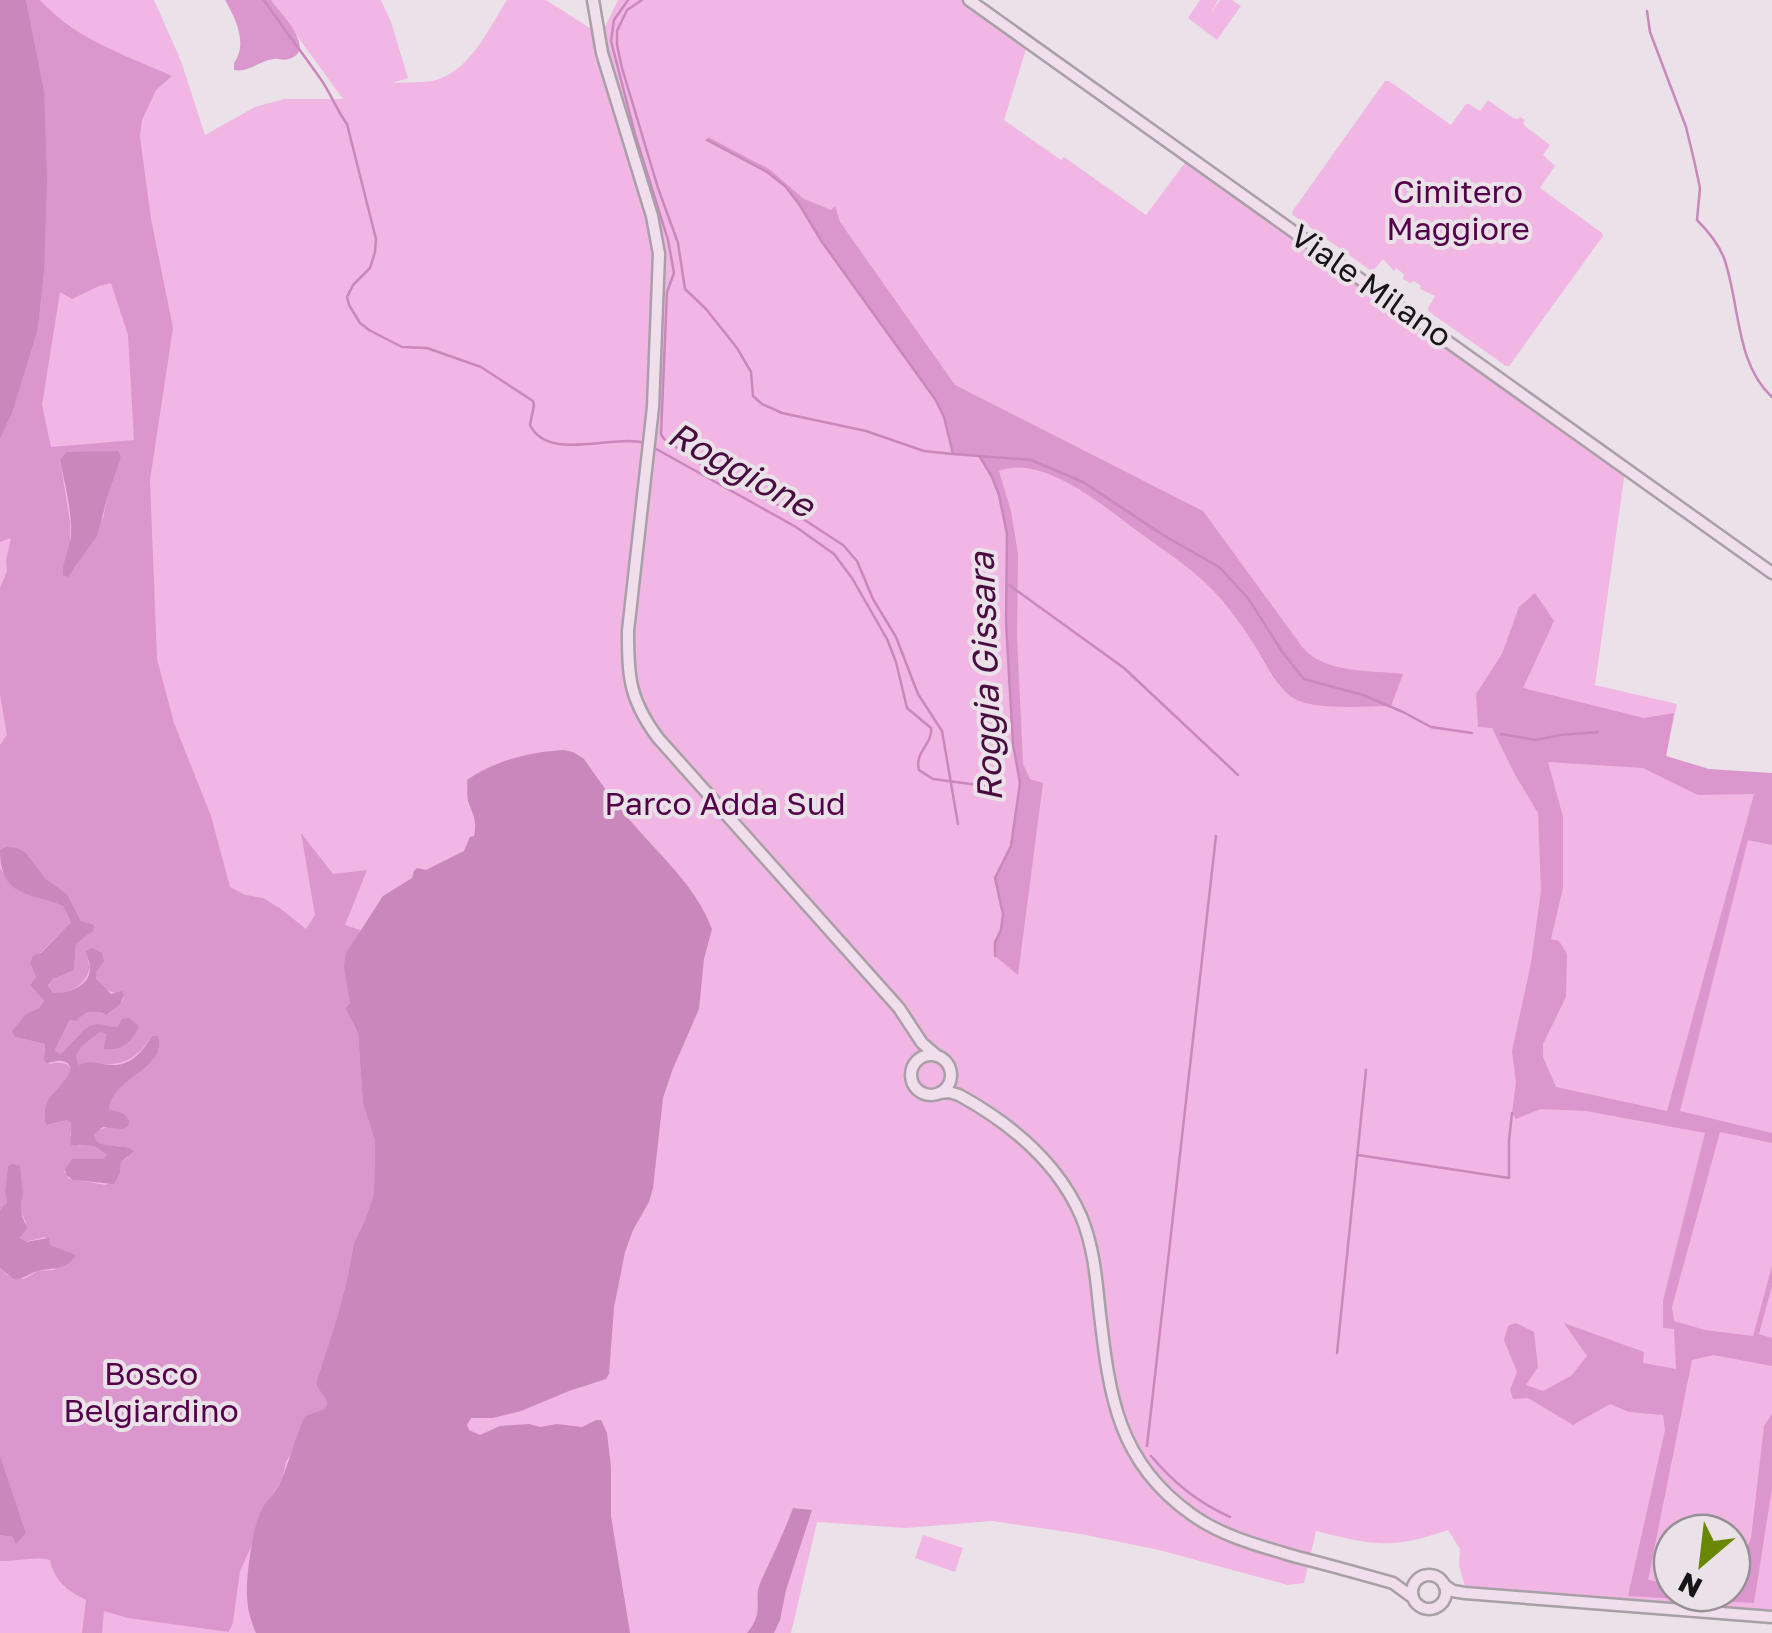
<svg xmlns="http://www.w3.org/2000/svg" width="1772" height="1633" viewBox="0 0 1772 1633" font-family="'Golos Text',sans-serif">
  <rect width="100%" height="100%" fill="#eae2e8"/>
  <path fill="#f1b6e4" fill-rule="evenodd" d="M0 0H154L181 61 205 135 255 107 284 99H343L271 0H381L391 22 408 78 392 83C405 82 419 83 432 81 470 73 488 29 507 0H546L593 30 604 29 618 0H963L1027 46 1004 120 1061 160 1064 157 1146 215 1187 160 1625 471 1595 685 1677 704 1666 756 1710 770 1772 774V1610L1465 1586 1459 1566 1460 1549 1448 1530C1391 1550 1374 1545 1316 1531L1304 1583 1288 1585 1159 1550 1081 1534 992 1521 906 1528 817 1522 791 1633H0ZM1672 1533H1732V1593H1672Z
    M1200 0H1218L1211 13 1220 0H1232L1241 6 1217 40 1188 18Z
    M1385 81H1389L1451 125 1466 104H1469L1480 111 1488 100 1513 118 1518 119 1520 117 1525 120 1523 123 1526 127 1550 145 1543 155 1555 166 1540 188 1602 233 1603 236 1509 366H1506L1428 311V308L1435 296 1420 289 1421 286 1414 281 1410 283 1403 279 1404 274 1396 268 1394 271 1383 259 1374 270H1370L1293 215 1292 212Z
    M923 1535 963 1548 955 1572 915 1558Z"/>
  <path fill="#db96cd" fill-rule="evenodd" d="M26 0H40C75 39 125 55 172 76L156 90 142 120 140 137 151 219 173 328 150 480 157 659 174 723 211 816 230 887 245 895 263 898 281 909 306 929 315 915 301 833 333 874 367 870 345 925 360 930 356 941 346 953 350 1003 345 1008 358 1033 363 1104 375 1141 374 1193 365 1220 354 1243 347 1280 336 1321 316 1383C319 1391 327 1398 327 1405L324 1409 305 1416 295 1447 286 1462 282 1479 259 1515 254 1540 240 1571 233 1622 229 1632 128 1618 104 1611 102 1633H82L86 1600C68 1591 54 1581 50 1560 33 1556 18 1562 0 1561V1535L13 1537 26 1533 0 1455V1268L8 1275 24 1279 38 1271 54 1270 70 1253 49 1245 45 1237 25 1242 20 1238 26 1222C20 1213 20 1205 23 1195L8 1166 5 1191 7 1202 0 1210V868C17 895 37 895 63 906L71 922 30 963 36 977 30 985 44 1001 39 1008 26 1014 15 1037 45 1044 44 1054 49 1064C60 1061 78 1063 68 1079 57 1097 42 1094 45 1122L48 1125 67 1120 71 1123 72 1129 70 1135 78 1146H94L108 1156 104 1159H72L64 1172 69 1179 106 1185 120 1173 121 1162 128 1157 121 1146 107 1147 97 1142 94 1134 96 1131 111 1126 116 1112 109 1109C111 1087 136 1073 152 1061L153 1056 159 1049 152 1036C129 1070 116 1063 79 1065L76 1056 81 1047 100 1032 106 1033 105 1049 111 1050 119 1048 122 1019 117 1027 111 1028 99 1024 79 1034 67 1049 60 1054 55 1050 71 1019 93 1011 108 1015 123 1000 124 995C106 990 109 994 96 977L97 972 87 957 90 967C86 985 70 994 53 993L48 987 53 979 74 970 76 944 93 931V924L81 921 67 894 46 879 26 853 2 849 0 850V745L7 735 0 695V588L7 571 6 561 11 538 0 542V439L13 411 38 329 44 272V90ZM111 283 128 335 134 440 51 447 42 405 60 292 72 299 99 286ZM119 451 121 458 109 492 103 518 75 568 70 548V522L60 460 95 452Z
    M225 0H271C280 13 318 50 289 59 281 61 282 58 273 59 259 61 249 73 234 70V63C248 44 236 19 225 0Z
    M708 137 769 169 804 199 831 210 835 206 840 222 955 385 1203 511 1303 648C1326 674 1371 670 1403 674L1391 706C1366 706 1314 711 1293 698 1275 686 1265 661 1253 643 1244 628 1233 614 1222 600 1198 572 1169 554 1140 533 1106 508 1043 453 999 471L1011 511 1018 554 1017 636 1023 764 1030 779 1043 783 1018 975 995 956V942L1001 930 1003 915 995 878 1011 846 1020 783 1013 744 1006 622 1007 534 999 495 992 477 980 457 953 454 944 417 935 399 822 242 799 204 785 186 767 172 707 140Z
    M1535 593 1554 621 1523 688 1644 718 1674 713 1666 756 1709 769 1772 773V845L1748 840 1680 1111 1772 1133V1143L1720 1132 1672 1307 1674 1321 1705 1330 1753 1336 1772 1266V1286L1759 1334 1772 1338V1366L1713 1355 1692 1360 1648 1580 1672 1584V1593H1732V1584L1751 1538 1764 1426 1772 1414V1488L1754 1603 1628 1596 1665 1430 1663 1415 1629 1412 1610 1404 1573 1425 1528 1398 1513 1399 1510 1390 1517 1372 1504 1340 1508 1326 1516 1323 1534 1332 1538 1367 1526 1385 1543 1391 1571 1376 1587 1356 1564 1323 1644 1352 1643 1363 1676 1369 1674 1329 1663 1328V1301L1705 1133 1586 1111 1541 1109 1516 1119 1512 1113 1516 1082 1512 1051 1531 963 1541 891 1538 813 1514 773 1492 728 1478 727 1476 694 1502 654 1519 607ZM1548 762 1643 768 1698 795 1754 794 1667 1111 1556 1087 1543 1057V1044L1566 997 1567 954 1559 941 1551 939 1563 888V817Z"/>
  <path fill="#ca87bc" d="M0 0H26L44 90 47 179 44 272 38 329 13 411 0 439Z
    M119 451 121 458 109 492 97 536 68 577 63 575C62 561 70 549 71 535 72 511 65 484 60 460L66 452Z
    M563 750 573 752 584 759C602 785 621 811 642 834 669 864 697 890 712 929L704 959 699 1009 672 1071 663 1098 653 1188 649 1202 633 1230 625 1252 614 1308 609 1374 606 1379 569 1391 521 1411 493 1418H471L467 1425 469 1430 480 1435 500 1426 529 1424 540 1427 557 1424 582 1427 596 1420H601L607 1433 611 1467V1516L630 1633H256C251 1622 247 1607 247 1595 246 1576 253 1524 262 1509 267 1500 275 1493 280 1483 290 1461 295 1438 305 1416L324 1409 327 1405C327 1397 318 1391 316 1383L336 1321 347 1280 354 1243 365 1220 374 1193 375 1141 363 1104 358 1033 345 1008 350 1003 344 966 346 953 383 896 412 878 414 871 417 868 426 870 464 851 470 837 474 836C477 821 474 817 469 804 466 796 468 787 467 780 493 761 530 752 563 750Z
    M7 847 17 848 26 853 46 879 67 894 81 921 93 924 94 927 93 931 76 944 74 970 53 979 48 986 53 993C67 994 91 986 90 967 90 962 87 957 86 951L92 948 102 953 104 961 97 971 96 978 111 994 122 991 124 995 120 1004 107 1015C94 1010 86 1010 76 1021L70 1020 55 1050 60 1054C73 1046 82 1023 100 1024 106 1025 111 1027 117 1027L122 1019 129 1018 139 1026C134 1040 120 1053 104 1049L106 1034 100 1032 81 1047 76 1056 79 1065C92 1059 97 1065 112 1065 131 1066 143 1051 152 1036H158C168 1069 112 1077 109 1109L124 1114 129 1120 128 1126 123 1129 103 1127 94 1134 97 1142C111 1149 123 1143 134 1151L121 1162 120 1173 114 1184 73 1180 66 1175 65 1169 72 1159H104L107 1155 94 1146 71 1145C70 1137 72 1130 71 1123L67 1120 47 1125 45 1122C44 1113 44 1107 49 1099 54 1091 85 1066 62 1061 57 1060 51 1063 46 1063L44 1059 45 1044 15 1037 12 1031 26 1014 39 1008 44 1001 30 985 36 977 30 963 33 956 41 953 71 922 63 906C30 892 0 898 0 850Z
    M13 1164 20 1166 23 1195 21 1204 22 1216 27 1228 20 1238 26 1242 49 1238 50 1245 76 1255C66 1271 54 1267 38 1271 29 1273 25 1279 14 1279L0 1268V1210L7 1202 5 1191 8 1166Z
    M0 1455 26 1533 16 1544 13 1537 0 1535Z
    M793 1508 812 1510 786 1590 780 1620 774 1633H747C766 1610 752 1601 761 1581 772 1557 784 1533 793 1508Z"/>
  <g fill="none" stroke-linecap="round" stroke-linejoin="round">
    <path stroke="#ca87bc" stroke-width="2.5" d="M264 0C283 28 303 54 322 81 332 96 336 109 347 124L376 239 375 252 370 268 353 285 347 297 349 305 360 323 369 330 402 347 427 348 481 367 533 401 534 405 530 425C548 462 611 434 644 443
      M628 0 614 20 611 41 635 134 668 240 674 273 667 292 661 434 664 439 711 471 794 513 843 545 857 561 873 599 896 637 918 694 942 731 958 824
      M642 0 627 10 617 31V45L622 68 658 188 678 243 685 289 706 309 737 348 751 372 753 396 762 404 782 413 866 431 924 451 952 454
      M1647 11 1650 32 1686 127 1694 160 1700 188 1697 220C1709 232 1718 243 1724 258 1740 303 1735 363 1772 397
      M707 140 767 172 785 186 799 204 822 242 935 399 944 417 953 454 1031 460 1083 482 1163 535 1219 567 1248 598 1283 653 1304 679 1363 695 1403 712 1431 727 1472 733
      M651 446 796 527 834 554 852 578 887 639 896 662 907 708 931 728C933 744 914 752 919 770L933 779 986 786
      M980 457 992 477 999 495 1007 534 1006 622 1013 744 1020 783 1011 846 995 878 1003 914 1001 930 995 942V956
      M1009 585 1124 668 1238 775
      M1501 734 1536 740 1560 735 1598 732
      M1358 1155 1509 1178V1140L1512 1113
      M1337 1353 1366 1070
      M1147 1446 1216 836
      M1151 1456C1174 1483 1197 1502 1230 1517"/>
    <g stroke="#a8a0a6" stroke-width="15">
      <path id="secondary" d="M593 0 602 53 652 216 659 254 653 407 628 631C628 677 629 699 658 738L899 1008 922 1043 937 1056
        M969 0 1772 573
        M911 1075a20 20 0 1 1 40 0a20 20 0 1 1-40 0Z
        M939 1093 949 1092 959 1095C1010 1123 1057 1161 1081 1216 1093 1245 1096 1275 1099 1306 1109 1391 1115 1460 1191 1514 1223 1537 1260 1546 1297 1557 1329 1565 1361 1574 1393 1583L1412 1597
        M1412 1592a17 17 0 1 1 34 0a17 17 0 1 1-34 0Z
        M1444 1585 1453 1591 1465 1593 1772 1617"/>
    </g>
    <use href="#secondary" stroke="#f1deed" stroke-width="10"/>
  </g>
  <g text-anchor="middle" stroke-width="8" stroke-linejoin="round" paint-order="stroke">
    <g font-size="32" fill="#54004b" stroke="#eae2e8">
      <text x="1458" y="203">Cimitero<tspan x="1458" dy="37">Maggiore</tspan></text>
      <text x="725" y="815">Parco Adda Sud</text>
      <text x="151" y="1385">Bosco<tspan x="151" dy="37">Belgiardino</tspan></text>
    </g>
    <g font-size="32" fill="#171416" stroke="#eae2e8">
      <text transform="translate(1371 286) rotate(35)" y="11">Viale Milano</text>
    </g>
    <g font-size="35" font-style="italic" fill="#490c41" stroke="#eae2e8">
      <text transform="translate(741 470) rotate(29)" y="12">Roggione</text>
      <text transform="translate(986 677) rotate(-92)" y="12">Roggia Gissara</text>
    </g>
  </g>
  <g transform="translate(1702 1563) rotate(208)"><circle r="48" fill="#eae2e8" stroke="#969094" stroke-width="2.5"/>
  <path d="M0-8L18 38L0 25L-18 38Z" fill="#698802"/>
  <text y="-15" font-size="28" font-weight="bold" text-anchor="middle" fill="#171416">N</text>
  </g>
</svg>
